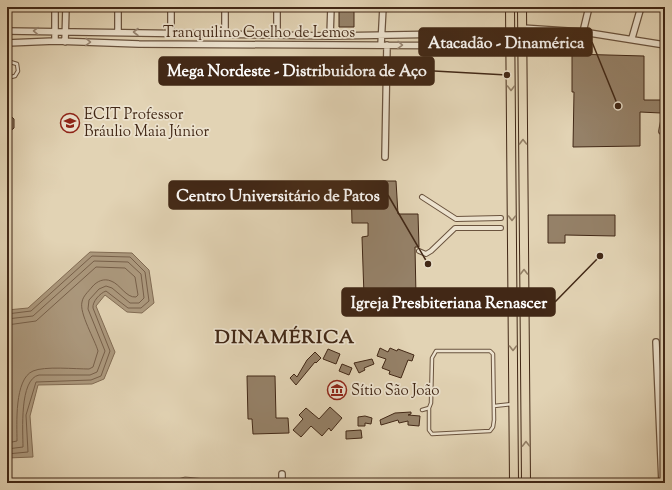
<svg xmlns="http://www.w3.org/2000/svg" width="672" height="490" viewBox="0 0 672 490" font-family="'Sorts Mill Goudy',serif">
  <rect width="100%" height="100%" fill="#e2d3b4"/>
  <filter id="stains"><feTurbulence type="fractalNoise" baseFrequency=".005" numOctaves="4"/><feColorMatrix values="0 0 0 0 .2 0 0 0 0 .09 0 0 0 0 .02 0 0 0 .5 -.17"/></filter>
  <radialGradient id="worn" r=".72"><stop offset=".6" stop-color="#630" stop-opacity="0"/><stop offset="1" stop-color="#630" stop-opacity=".3"/></radialGradient>
  <path fill="#c7b699" stroke="#846f58" d="M185 477 206 479 220 483H164Z"/>
  <path fill="#ac997e" stroke="#826c54" d="M90 252 132 253 149 270 154 303 142 313 127 312 105 295 96 306 115 352 104 379 92 384 38 385 30 416 33 457 7 458V310L28 308Z"/>
  <g fill="none" stroke-linecap="round" stroke-linejoin="round">
    <path stroke="#77604a" stroke-width="1" d="M7 314 31 311 92 256 130 257 145 272 149 301 141 308H128L106 291C100 293 92 302 93 308L110 351 101 376 91 380 36 382 26 415 28 452 7 454
      M7 319 33 316 94 261 128 262 141 274 144 298 139 303H130L112 288 106 286 99 289 89 300 88 309 105 351 97 372 90 375H39C19 379 23 432 23 447L7 449
      M7 325 36 321 96 267 125 268 135 277 138 295 136 297C126 298 120 284 111 281 104 278 97 281 92 287 88 292 83 296 82 302 79 313 95 340 98 351L93 367 89 369C76 369 44 366 33 371 14 379 17 425 17 441L7 443"/>
  </g>
  <path fill="#958168" stroke="#422816" d="M339 9H354V27H339Z
    M572 54 644 56V100H664L661 113 640 112V146L573 147 574 92H572Z
    M7 113 14 119V128L7 134Z
    M351 181H396L398 214H418L419 247H415L416 296H364L362 237 368 236V223H352Z
    M548 215H615V236L565 235V243H548Z
    M380 348 388 352 390 348 397 351 398 349 414 355 412 361 408 360 401 378 389 374 390 371 382 368 386 359 377 356Z
    M328 349 340 354 336 364 323 359Z
    M315 352 321 358 316 363 315 362 296 385 290 378 294 374 297 377 307 360Z
    M372 359 374 364 364 368 365 370 359 373 354 363Z
    M342 364 352 368 349 375 339 371Z
    M247 376H275L276 418H288L289 433 253 434 252 419H248Z
    M330 407 342 418 331 431 329 428 322 436 311 426 301 437 293 430 303 419 299 415 306 408 319 419Z
    M411 412V414L408 415 420 416 419 426 408 425V421L399 423 398 420 381 425 380 420 395 413Z
    M365 416 372 418 371 424 365 423V426H358V417Z
    M361 430 362 438 346 439V431Z"/>
  <g fill="none" stroke-linecap="round" stroke-linejoin="round">
    <g stroke="#6a533e" stroke-width="4.5">
      <path id="service" d="M7 61 17 64 18 71 15 76 7 78
        M494 406 513 404
        M422 410 429 408 431 403 432 358 436 351H490L493 354 494 420 493 427 490 431 432 434 429 430V408"/>
    </g>
    <g stroke="#6a533e" stroke-width="6">
      <path id="pedestrian" d="M422 197 456 219 501 218
        M419 251 426 254 431 251 455 228H501"/>
    </g>
    <g stroke="#6a533e" stroke-width="8">
      <path id="minor" d="M225 7V33
        M277 7V35
        M522 28 583 32 665 45
        M7 31 330 36 510 33
        M118 32V7
        M583 32 589 7
        M171 33V7
        M330 36 331 7
        M632 38 641 7
        M55 41V7
        M65 42 66 7
        M7 43 55 41 139 44 511 46
        M381 45 383 7
        M662 131 665 117
        M385 157 387 45
        M656 342 662 483
        M282 483V474"/>
    </g>
    <g stroke="#422816" stroke-width="10">
      <path id="primary" d="M510 7 514 483
        M522 7 526 483"/>
    </g>
    <use href="#service" stroke="#ece2ce" stroke-width="2.5"/>
    <use href="#pedestrian" stroke="#ece2ce" stroke-width="4"/>
    <use href="#minor" stroke="#ece2ce" stroke-width="5.5"/>
    <use href="#primary" stroke="#e2d3b4" stroke-width="8"/>
  </g>
  <defs><path id="oneway-chevron" d="M-2-3.5L2.5 0L-2 3.5" fill="none" stroke-width="1.6" stroke-linecap="round" stroke-linejoin="round"/></defs>
  <g stroke="#978572">
    <use href="#oneway-chevron" transform="translate(36 31) rotate(-179)"/>
    <use href="#oneway-chevron" transform="translate(136 32) rotate(-180)"/>
    <use href="#oneway-chevron" transform="translate(88 42) rotate(2)"/>
    <use href="#oneway-chevron" transform="translate(400 45) rotate(1)"/>
  </g>
  <g stroke="#927e65">
    <use href="#oneway-chevron" transform="translate(511 88) rotate(90)"/>
    <use href="#oneway-chevron" transform="translate(523 142) rotate(-91)"/>
    <use href="#oneway-chevron" transform="translate(512 218) rotate(90)"/>
    <use href="#oneway-chevron" transform="translate(524 272) rotate(-90)"/>
    <use href="#oneway-chevron" transform="translate(513 348) rotate(90)"/>
    <use href="#oneway-chevron" transform="translate(526 444) rotate(-91)"/>
  </g>
  <defs>
    <g id="school-ring" transform="scale(1)"><circle r="9.5" fill="#ece2ce" stroke="#8f2418" stroke-width="1.5"/><path d="M0-5L7-2L0 1L-7-2ZM-4 1L0 2.5L4 1V4Q0 6-4 4Z" fill="#8f2418"/></g>
    <g id="museum-ring" transform="scale(1)"><circle r="9.5" fill="#ece2ce" stroke="#8f2418" stroke-width="1.5"/><path d="M0-6L6-3V-2H-6V-3ZM-5-1h2V3h-2ZM-1-1h2V3h-2ZM3-1h2V3H3ZM-6 4H6V6H-6Z" fill="#8f2418"/></g>
  </defs>
  <g fill-rule="evenodd">
    <use href="#school-ring" x="70" y="123"/>
    <use href="#museum-ring" x="337" y="390"/>
  </g>
  <g text-anchor="middle" stroke-width="3.5" stroke-linejoin="round" paint-order="stroke">
    <g font-size="15" fill="#422816" stroke="#ece2ce">
      <text x="259" y="37">Tranquilino Coelho de Lemos</text>
    </g>
    <g font-size="15" fill="#422816" stroke="#ece2ce" text-anchor="start">
      <text x="84" y="119">ECIT Professor<tspan x="84" dy="17">Bráulio Maia Júnior</tspan></text>
      <text x="351" y="395">Sítio São João</text>
    </g>
    <g font-size="19" font-weight="bold" letter-spacing="1" fill="#422816" stroke="#ece2ce">
      <text x="285" y="343">DINAMÉRICA</text>
    </g>
  </g>
  <path fill="none" stroke="#422816" stroke-width="1.5" d="M618 106L592 42M507 75L434 71M428 264L388 195M600 256L555 302"/>
  <g fill="#422816" stroke="#ece2ce" stroke-width="1.5">
    <circle cx="618" cy="106" r="4"/>
    <circle cx="507" cy="75" r="4"/>
    <circle cx="428" cy="264" r="4"/>
    <circle cx="600" cy="256" r="4"/>
  </g>
  <g fill="#422816" stroke="#422816" stroke-width="1.5">
    <rect x="419" y="28" width="173" height="28" rx="4"/>
    <rect x="159" y="57" width="275" height="28" rx="4"/>
    <rect x="169" y="181" width="219" height="28" rx="4"/>
    <rect x="342" y="288" width="213" height="28" rx="4"/>
  </g>
  <g font-size="16" text-anchor="middle" font-weight="bold" fill="#fff">
    <text x="506" y="48">Atacadão - Dinamérica</text>
    <text x="297" y="76">Mega Nordeste - Distribuidora de Aço</text>
    <text x="278" y="201">Centro Universitário de Patos</text>
    <text x="449" y="308">Igreja Presbiteriana Renascer</text>
  </g>
  <rect width="672" height="490" fill="none" stroke="#e2d3b4" stroke-width="24"/>
  <rect x="8" y="8" width="656" height="474" fill="none" stroke="#422816" stroke-width="2"/>
  <rect x="12" y="12" width="648" height="466" fill="none" stroke="#422816"/>
  <rect width="100%" height="100%" filter="url(#stains)"/>
  <rect width="100%" height="100%" fill="url(#worn)"/>
</svg>
